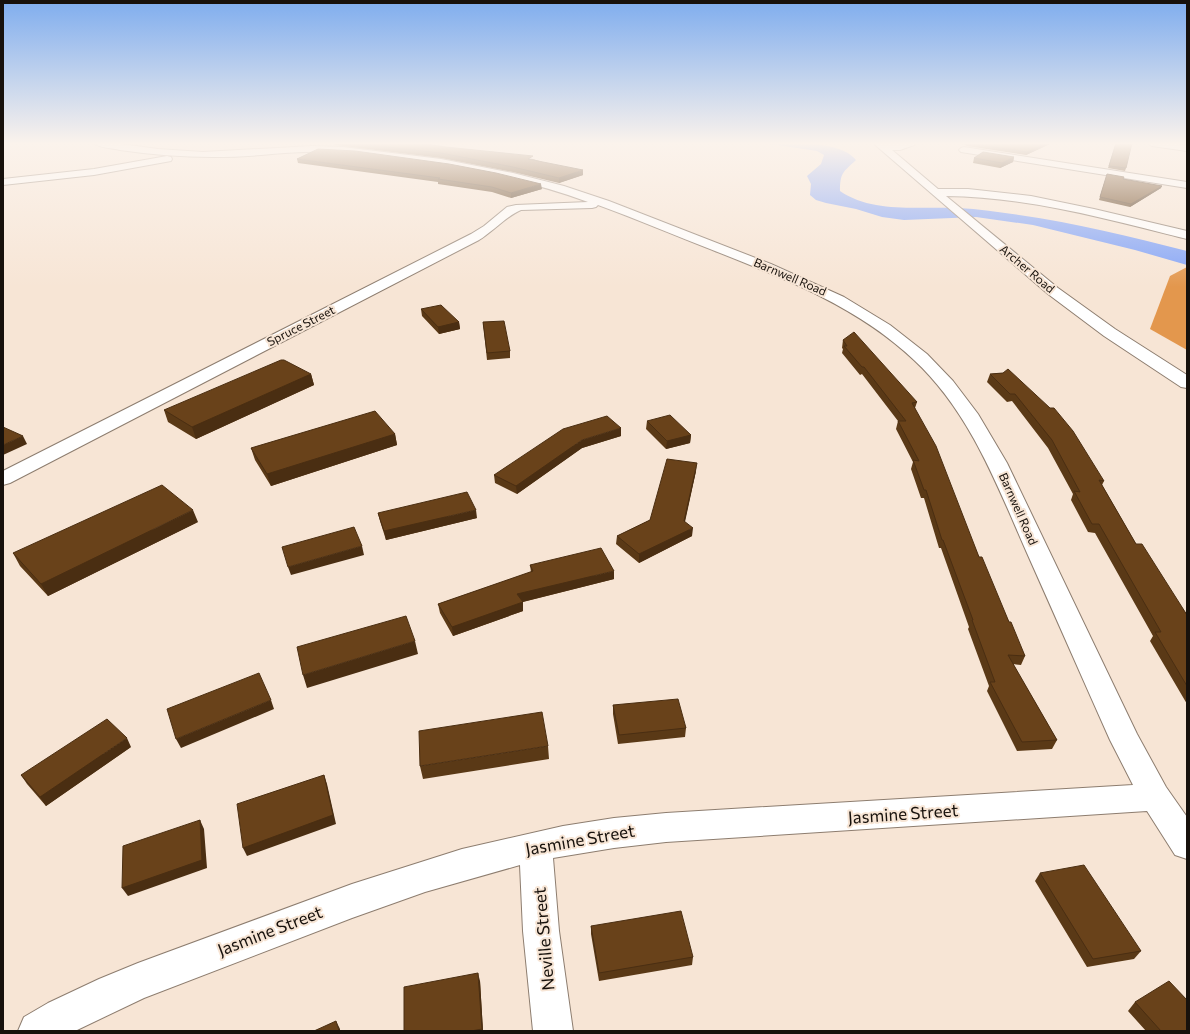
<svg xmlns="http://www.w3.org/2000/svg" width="1190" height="1034" viewBox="0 0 1190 1034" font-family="Commissioner,sans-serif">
  <rect width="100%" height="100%" fill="#f7e5d5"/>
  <path fill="#e3974d" d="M1187 267V350L1150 329 1170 276Z"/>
  <path fill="#82a3f7" d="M764 143C788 143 840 140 856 160 843 172 840 173 840 191 873 214 921 206 958 208 979 209 999 212 1019 215 1076 223 1131 237 1187 251V265L1135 250 1033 225 976 217 904 220 882 217 856 209 826 203 816 200 810 195 811 184 807 176 821 164 824 155 817 151Z"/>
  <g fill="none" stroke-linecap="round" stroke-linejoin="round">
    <g stroke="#8d7d6f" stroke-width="2">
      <path id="minor" d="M94 143H114L158 149 203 152 312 146 343 147 441 159 513 173 564 186 609 201 771 264 844 297 890 325 927 354 953 381 978 414 1007 463 1137 734 1166 787 1187 817V859L1175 855 1147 811 666 842 614 848 553 858 559 931 573 1031H533L523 931 520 865 425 892 352 918 144 998 75 1031H18L24 1017 48 1003 99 979 138 963 352 884 462 849 563 826 614 818 666 813 1133 785 1110 740C1082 678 1055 615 1027 553 997 485 970 412 914 360 858 307 786 279 715 251 676 236 637 219 598 205L596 207 592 208 521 210C508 215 492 232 479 240L10 483 3 485V471L471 234 484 226 507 207 516 205 588 202C528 180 466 168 403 160 378 157 353 153 328 152 306 151 283 153 261 155 213 159 167 157 120 150 113 148 99 148 94 143Z
        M873 143 899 144 916 143 914 145 900 150H892L938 189H968L1031 196 1094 209 1187 231V239C1108 219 1029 197 946 196L1058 288 1115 329 1187 375V388L1181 387 1104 336 1048 294Z
        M1147 143H1170L1187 145V151L1152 146Z
        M964 147 1187 182V188L961 152 959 150 961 148Z
        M167 156 171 157 172 159 171 161 94 175 3 185V179L94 169Z"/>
    </g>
    <use href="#minor" fill="#fff" fill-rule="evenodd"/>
  </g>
  <path fill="#5a3916" d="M335 143H419L446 147 533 159 583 175 559 183 513 172 441 158 335 145Z
    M962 143H1052L1026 155 967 146Z
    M1116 143 1126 168 1125 171 1108 168Z
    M1014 157 1013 162 1000 168 973 163 974 158Z
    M297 159 542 189 511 198 492 192 438 184V182L298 163Z
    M1107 174 1123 179 1161 188 1130 207 1099 200Z
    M421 309 459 322 460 329 439 334 422 316Z
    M483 322 510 351V358L487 360Z
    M843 340 917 402 915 408 979 557 1009 622 1025 656 1021 665 1013 664 1057 740 1052 749 1017 751 987 691 989 686 968 629 969 627 941 548H939L924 498H921L911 469 913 462 896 429 898 421 862 374 860 375 842 353 843 349 842 348Z
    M1003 373 1104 481 1102 485 1136 544 1187 615V704L1150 641 1153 636 1095 533 1088 532 1071 500 1073 494 1048 448 1012 401 1007 402 987 382 990 374Z
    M311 374 314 385 196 439 168 422 164 410Z
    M647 421 691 435 690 443 666 449 646 429Z
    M621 428V436L582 448 517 494 495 483 494 475Z
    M395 434 397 445 271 486 255 460 251 448Z
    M696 471 685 522 692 536 639 563 616 544 617 536 650 520Z
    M378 513 477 518 386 540 380 521Z
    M198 522 48 596 20 566 13 553Z
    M530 565 614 579 523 602V611L453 636 440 613 438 604 531 572Z
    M613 705 686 728 685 737 618 744 613 714Z
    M548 746 549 759 423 779 420 766Z
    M131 747 46 806 27 784 21 775Z
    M1040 873 1141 951 1134 959 1087 967 1035 881Z
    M591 926 693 957 692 965 599 981 591 934Z
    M480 981 483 1031H404Z
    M1135 1002 1187 1031H1146L1128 1011Z"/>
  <path fill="#4a2e12" d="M1047 143H1052L1026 155 1027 152Z
    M1014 157 1013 162 1000 168 1002 163Z
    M583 170V175L559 183V178Z
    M541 184 542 189 511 198V193Z
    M1162 186 1161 188 1130 207 1131 204Z
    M459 322 460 329 439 334 438 327Z
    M311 374 314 385 196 439 192 427Z
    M621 428V436L582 448 517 494 516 486 582 440Z
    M395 434 397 445 271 486 267 474Z
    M691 435 690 443 666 449 667 441Z
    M23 436 27 444 3 455V445Z
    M697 463 696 471 683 529 684 521Z
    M193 510 198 522 48 596 41 584Z
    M476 510 477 518 386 540 384 531Z
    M693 528 692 536 639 563V554Z
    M362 546 364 555 291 575 288 567Z
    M614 571V579L518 603 517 594Z
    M523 602V611L453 636 452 627Z
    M415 641 418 654 307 688 303 675Z
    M271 700 274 709 181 748 176 739Z
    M127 738 131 747 46 806 40 797Z
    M324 775 327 784 336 824 247 856 243 848Z
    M200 820 204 829 207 868 128 896 122 888Z
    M478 973 480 981 483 1031H482V1029Z
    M336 1021 340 1029V1031H339Z"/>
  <path fill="#69421a" stroke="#4a2e12" d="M351 143H419L446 147 533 156 528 159 583 170 559 178 513 167 441 153Z
    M967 143H1047L1027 152Z
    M1116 143H1132L1126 168 1109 166Z
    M318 149 355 151 449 164 496 173 541 184 511 193 492 187 438 179 440 178 297 159Z
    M983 152 1014 157 1002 163 974 158Z
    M1107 174 1124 177 1123 179 1162 186 1131 204 1100 197Z
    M441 305 459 322 438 327 421 309Z
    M504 321 510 351 487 353 483 322Z
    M854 332 917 402 912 403 936 446 979 557H982L1009 622H1011L1025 656 1008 655 1057 740 1022 742 990 682H995L972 620H973L943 540H942L926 490H924L913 460 919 461 898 421H906L864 367H862L844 346H847L843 340Z
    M281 360H284L311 374 192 427 164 410Z
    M1008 369 1050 408H1054L1073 431 1104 481 1099 480 1136 544H1142L1187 615V686L1155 632H1161L1099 524H1092L1074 491 1080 492 1052 440 1015 394H1010L990 374 1003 373Z
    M375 411 395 434 267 474 251 448Z
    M670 415 691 435 667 441 647 421Z
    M607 416 621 428 582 440 516 486 494 475 563 429Z
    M3 427 23 436 3 445Z
    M667 459 697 463 684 521 693 528 639 554 617 536 650 520Z
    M162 485 193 510 41 584 13 553Z
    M467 492 476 510 384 531 378 513Z
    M354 527 362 546 288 567 282 547Z
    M601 548 614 571 517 594 523 602 452 627 438 604 533 571 530 565Z
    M406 616 415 641 303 675 297 647Z
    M259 673 271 700 176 739 167 709Z
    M678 699 686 728 619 735 613 705Z
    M542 712 548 746 420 766 419 731Z
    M107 719 127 738 40 797 21 775Z
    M324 775 333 815 243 848 237 804Z
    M200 820 202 860 122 888 123 846Z
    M1084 865 1141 951 1093 959 1040 873Z
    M681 911 693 957 599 973 591 926Z
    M478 973 482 1029 471 1031H404V987Z
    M1169 981 1187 1000V1031H1161L1135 1002Z
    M336 1021 339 1031H314Z"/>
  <linearGradient id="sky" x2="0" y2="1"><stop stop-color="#7fadee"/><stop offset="0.5" stop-color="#fbf3ec"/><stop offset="1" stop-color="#fbf3ec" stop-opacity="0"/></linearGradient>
  <rect width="1190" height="287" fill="url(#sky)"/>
  <g text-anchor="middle" stroke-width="4" stroke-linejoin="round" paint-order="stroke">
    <g font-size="12" fill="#17110c" stroke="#f7e5d5">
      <text transform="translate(1027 269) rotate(40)" y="4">Archer Road</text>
      <text transform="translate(790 277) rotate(23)" y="4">Barnwell Road</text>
      <text transform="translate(301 326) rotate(-27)" y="4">Spruce Street</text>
      <text transform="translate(1018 509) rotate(66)" y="4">Barnwell Road</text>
    </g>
    <g font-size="17" fill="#17110c" stroke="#f7e5d5">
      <text transform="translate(903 814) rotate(-4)" y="6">Jasmine Street</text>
      <text transform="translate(580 840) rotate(-10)" y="6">Jasmine Street</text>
      <text transform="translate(270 931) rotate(-21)" y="6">Jasmine Street</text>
      <text transform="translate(544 939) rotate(-95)" y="6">Neville Street</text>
    </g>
  </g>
  <rect width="1190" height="1034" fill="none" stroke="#17110c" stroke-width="8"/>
</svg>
